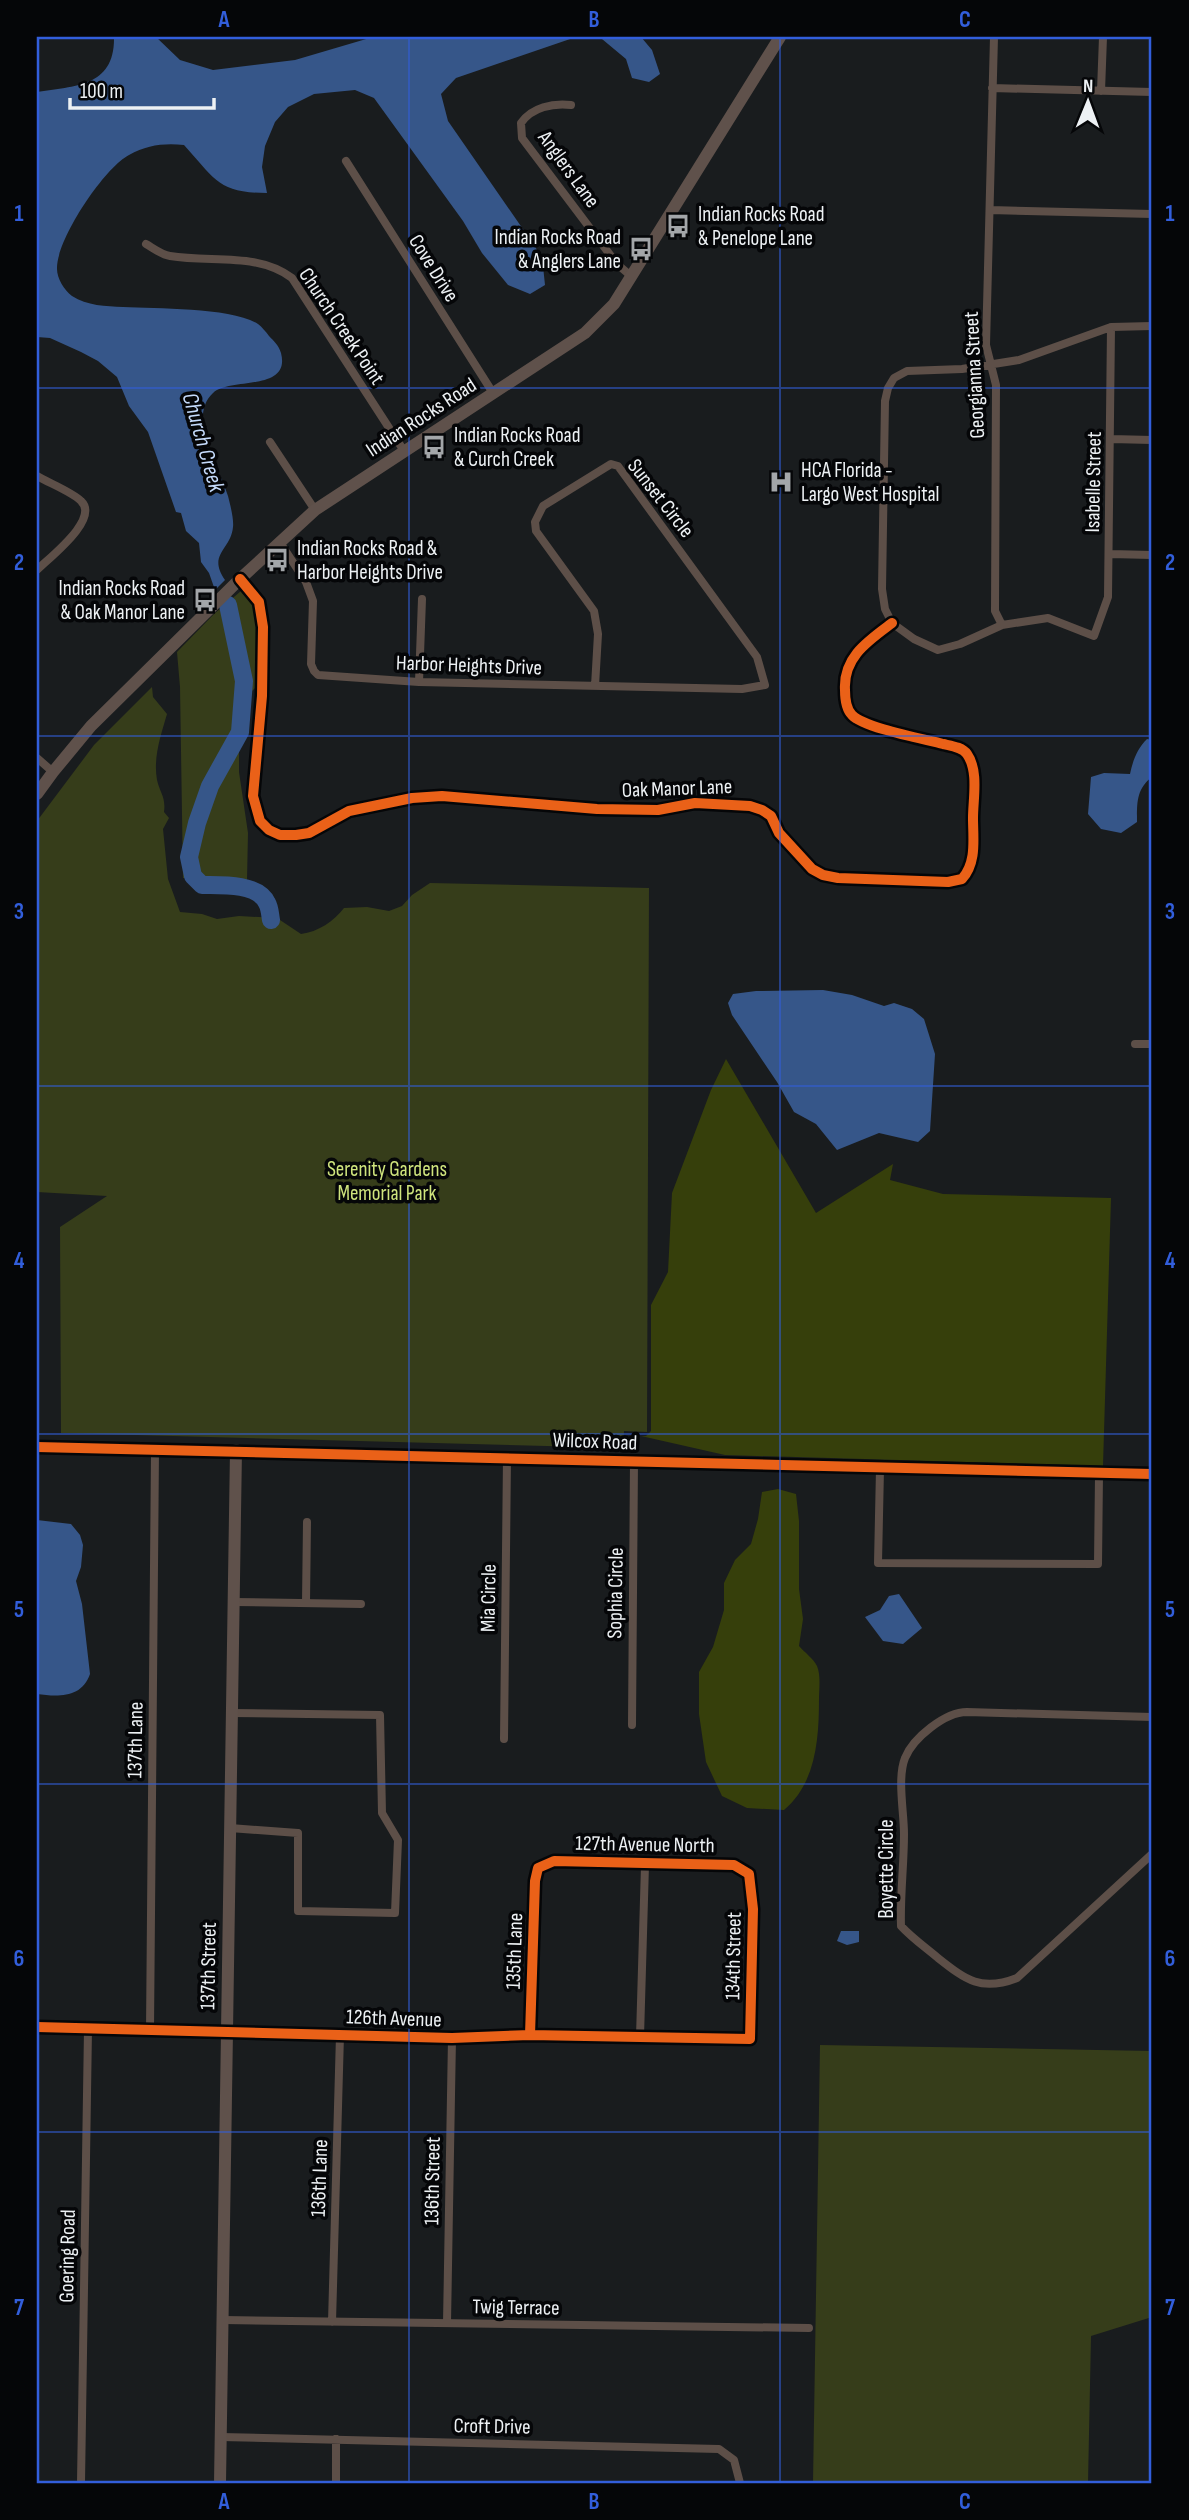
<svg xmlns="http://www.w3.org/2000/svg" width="1189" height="2520" viewBox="0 0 1189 2520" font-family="'Sofia Sans Condensed',sans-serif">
  <rect width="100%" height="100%" fill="#191c1e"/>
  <path fill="#363d1a" d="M241 591 255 606 258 627 257 686 244 699 239 735V772L248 833 247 880 183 878 180 687 177 652 214 614Z
    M152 687 153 697 167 714C161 735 153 757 157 780 160 793 166 797 164 812L169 818 163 829 168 879 180 912 202 914 217 919 239 916 277 918 301 934C318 932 334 921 344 908L367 907 389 911 402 906 412 895 430 883 649 888 647 1432 624 1431 623 1448 61 1433 60 1227 107 1196 37 1192V821L94 745Z
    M820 2045 1152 2051V2317L1091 2336 1088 2483H813Z"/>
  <path fill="#363f0b" d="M726 1059 816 1213 893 1164 890 1180 943 1194 1111 1198 1103 1466 725 1455 641 1436H646L651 1431V1305L668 1272 672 1193 711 1090Z
    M778 1489 796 1494 799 1521V1589L803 1619 799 1646C804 1652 814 1659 817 1666 821 1675 819 1690 819 1699 819 1739 816 1783 784 1810L747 1808 722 1796 706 1762 699 1714V1672L713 1647 724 1610V1583L735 1560 751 1544 758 1519 762 1492Z"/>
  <path fill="#365689" d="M114 37H156L180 60 213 70 295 60 373 37H576L456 78 441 94 448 121 536 248 543 266 545 285 530 294 508 285 482 253 463 221 374 98 355 90 314 94 288 107 275 122 265 146 262 167 267 193C218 193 215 179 184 145 164 143 147 145 129 155 104 168 56 240 57 269 57 278 64 290 72 296 87 306 106 306 123 307 157 309 231 307 258 324 262 327 266 332 269 336 274 341 279 346 281 353 291 392 230 377 213 393 186 418 220 469 228 496 230 504 234 519 233 527 231 550 207 554 225 580L215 590 209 573 201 562 199 543 186 531 181 513 176 512 148 432 129 406 117 377 98 361 81 352 50 338 37 337V92C75 86 115 87 114 37Z
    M590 37H641L652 50 660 74 649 82 632 78 626 59 602 39Z
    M1147 739 1152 740V777C1136 789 1137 804 1137 822L1121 833 1101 829 1088 814 1091 777 1104 773 1130 774C1133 760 1137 749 1147 739Z
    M823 990 852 995 884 1006 894 1003 912 1009 924 1019 935 1054 930 1131 918 1142 879 1133 837 1150 816 1124 794 1112 777 1082 732 1015 728 1003 733 994 756 991Z
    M37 1520 71 1524 80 1535 83 1545 81 1567 76 1581 82 1604 90 1674C82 1698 58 1697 37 1694Z
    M899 1594 922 1628 903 1644 883 1641 865 1617 880 1610 889 1596Z
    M841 1931H859V1942L847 1945 837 1941Z"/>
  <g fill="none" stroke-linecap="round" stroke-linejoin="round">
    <path stroke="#365689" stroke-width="18" d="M228 605 244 681 240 732 210 786 197 823 189 857 193 876 202 885C220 885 258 883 267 903 270 908 270 915 271 920"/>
    <path stroke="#5d4f48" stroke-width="8" d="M994 37 986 345 996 385 995 611 1002 625
      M992 88 1152 92
      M1101 91 1103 37
      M571 105C553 103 532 107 521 123L522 138 617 264 631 276
      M346 161 493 393
      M990 210 1152 214
      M146 244C153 248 162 255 170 256 212 263 257 252 292 278L404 451
      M1111 327 1108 597 1094 636 1048 618 1002 625 960 644 938 650 914 639 892 623 885 609 882 589 885 401 888 388 894 378 907 371 962 369 1019 360 1111 327 1152 326
      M1111 439 1152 440
      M270 442 315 510
      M37 476C49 483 72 492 81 501 100 519 50 557 37 570
      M279 541 306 582 313 601 311 664 314 671 318 675 419 682 742 689 765 685 757 657 618 466 611 464 543 506 535 522 536 531 594 611 598 634 595 686
      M1110 554 1152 555
      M240 579 259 602 263 627 262 696 253 796 260 821 269 830 280 835H296L309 833 349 811 412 798 442 796 597 809 658 810 695 803 750 806 762 810 771 816 779 833 812 869 823 875 838 878 948 882 962 879C977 862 973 839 973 818 973 799 979 771 967 754 962 747 952 746 943 744 924 739 864 728 852 715 846 709 845 698 845 690 843 657 868 641 892 623
      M419 682 422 599
      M37 758 53 772
      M1135 1044H1152
      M880 1469 878 1563 1098 1564 1099 1475
      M233 1602 361 1604
      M306 1603 307 1522
      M1152 1717 967 1712C945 1712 913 1738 905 1758 897 1778 904 1812 904 1834 904 1865 900 1895 901 1926 912 1938 925 1947 938 1958 966 1980 981 1992 1017 1978L1152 1854
      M632 1725 634 1461
      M504 1739 507 1457
      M230 1828 298 1833V1911L395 1913 398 1840 382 1813 380 1715 231 1713
      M37 2027 452 2038 530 2035 750 2039 753 1909 749 1874 734 1865 554 1861 538 1868 535 1881 530 2035
      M150 2030 155 1450
      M640 2037 645 1865
      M223 2320 809 2328
      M332 2322 340 2035
      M447 2323 452 2038
      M221 2437 719 2449 734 2460 740 2483
      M81 2483 88 2029
      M336 2483V2439"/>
    <path stroke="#5f514b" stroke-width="12" d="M37 794 53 772 91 726 240 579 315 510 585 333 614 304 780 37
      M37 1447 1152 1474
      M220 2483 236 1450"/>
    <g stroke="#050608" stroke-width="15">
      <path id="cycleway" d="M240 579 259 602 263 627 262 696 253 796 260 821 269 830 280 835H296L309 833 349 811 412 798 442 796 597 809 658 810 695 803 750 806 762 810 771 816 779 833 812 869 823 875 838 878 948 882 962 879C977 862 973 839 973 818 973 799 979 771 967 754 962 747 952 746 943 744 924 739 864 728 852 715 846 709 845 698 845 690 843 657 868 641 892 623
        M37 1447 1152 1474
        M37 2027 452 2038 530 2035 750 2039 753 1909 749 1874 734 1865 554 1861 538 1868 535 1881 530 2035"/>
    </g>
    <use href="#cycleway" stroke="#ea6118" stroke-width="10"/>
  </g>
  <path fill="none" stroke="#325edb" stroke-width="2" stroke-opacity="0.55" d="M409 37V2483M780 37V2483M37 388H1152M37 736H1152M37 1086H1152M37 1434H1152M37 1784H1152M37 2132H1152"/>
  <defs>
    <g id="bus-bare" transform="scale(1.89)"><path d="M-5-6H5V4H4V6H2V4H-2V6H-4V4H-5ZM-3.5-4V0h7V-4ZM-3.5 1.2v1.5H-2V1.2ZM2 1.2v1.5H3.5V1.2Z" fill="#a3a6a9" stroke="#050608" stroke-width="2.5" paint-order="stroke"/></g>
    <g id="hospital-bare" transform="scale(1.89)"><path d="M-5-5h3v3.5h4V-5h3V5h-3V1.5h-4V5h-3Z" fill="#a3a6a9" stroke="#050608" stroke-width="2.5" paint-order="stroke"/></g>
  </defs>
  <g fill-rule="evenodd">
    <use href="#bus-bare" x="678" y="226"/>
    <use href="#bus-bare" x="641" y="249"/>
    <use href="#bus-bare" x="434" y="447"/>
    <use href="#hospital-bare" x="781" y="482"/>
    <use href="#bus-bare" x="277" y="560"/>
    <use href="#bus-bare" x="205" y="600"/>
  </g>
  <g text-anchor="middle" stroke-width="7" stroke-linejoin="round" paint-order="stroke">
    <g font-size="21" fill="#edf1f4" stroke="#050608">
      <text transform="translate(569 169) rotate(54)" y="7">Anglers Lane</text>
      <text transform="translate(434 268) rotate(58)" y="7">Cove Drive</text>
      <text transform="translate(342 326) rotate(56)" y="7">Church Creek Point</text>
      <text transform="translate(974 375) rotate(-93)" y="7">Georgianna Street</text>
      <text transform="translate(421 417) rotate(-33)" y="7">Indian Rocks Road</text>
      <text transform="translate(1093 482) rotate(-89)" y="7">Isabelle Street</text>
      <text transform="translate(661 498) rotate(52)" y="7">Sunset Circle</text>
      <text transform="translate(469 665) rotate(2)" y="7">Harbor Heights Drive</text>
      <text transform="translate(677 788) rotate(-2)" y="7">Oak Manor Lane</text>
      <text transform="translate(595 1441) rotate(2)" y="7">Wilcox Road</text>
      <text transform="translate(615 1593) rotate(-89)" y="7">Sophia Circle</text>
      <text transform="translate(488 1598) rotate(-89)" y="7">Mia Circle</text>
      <text transform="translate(135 1740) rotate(-89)" y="7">137th Lane</text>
      <text transform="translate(645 1844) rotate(1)" y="7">127th Avenue North</text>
      <text transform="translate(886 1869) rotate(-90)" y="7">Boyette Circle</text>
      <text transform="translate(514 1951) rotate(-88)" y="7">135th Lane</text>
      <text transform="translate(733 1956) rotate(-89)" y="7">134th Street</text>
      <text transform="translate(208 1966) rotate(-89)" y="7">137th Street</text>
      <text transform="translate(394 2018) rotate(2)" y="7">126th Avenue</text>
      <text transform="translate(319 2178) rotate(-88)" y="7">136th Lane</text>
      <text transform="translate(432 2181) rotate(-89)" y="7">136th Street</text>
      <text transform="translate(67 2256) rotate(-89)" y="7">Goering Road</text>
      <text transform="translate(516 2307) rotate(1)" y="7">Twig Terrace</text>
      <text transform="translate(492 2426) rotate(1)" y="7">Croft Drive</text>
    </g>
    <g font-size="21" fill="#edf1f4" stroke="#050608" text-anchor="start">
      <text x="698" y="221">Indian Rocks Road<tspan x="698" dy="24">&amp; Penelope Lane</tspan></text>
      <text x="621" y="244" text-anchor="end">Indian Rocks Road<tspan x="621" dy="24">&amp; Anglers Lane</tspan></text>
      <text x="454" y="442">Indian Rocks Road<tspan x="454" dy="24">&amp; Curch Creek</tspan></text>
      <text x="801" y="477">HCA Florida -<tspan x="801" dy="24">Largo West Hospital</tspan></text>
      <text x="297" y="555">Indian Rocks Road &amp;<tspan x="297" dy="24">Harbor Heights Drive</tspan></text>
      <text x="185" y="595" text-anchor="end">Indian Rocks Road<tspan x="185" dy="24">&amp; Oak Manor Lane</tspan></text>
    </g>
    <g font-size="21" fill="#cfe47d" stroke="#050608">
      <text x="387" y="1176">Serenity Gardens<tspan x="387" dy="24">Memorial Park</tspan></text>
    </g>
    <g font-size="23" font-style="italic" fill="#c4dafb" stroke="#050608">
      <text transform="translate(204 442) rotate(74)" y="8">Church Creek</text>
    </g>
  </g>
  <rect width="1189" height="2520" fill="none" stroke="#050608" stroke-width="77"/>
  <g transform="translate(1088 102) rotate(1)" stroke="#050608" stroke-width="5" paint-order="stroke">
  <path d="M0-5L12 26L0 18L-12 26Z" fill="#edf1f4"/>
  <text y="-10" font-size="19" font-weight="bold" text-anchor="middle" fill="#edf1f4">N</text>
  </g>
  <path d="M70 98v10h144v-10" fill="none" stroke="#edf1f4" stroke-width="3.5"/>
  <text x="80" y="98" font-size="21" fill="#edf1f4" stroke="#050608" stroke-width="5" paint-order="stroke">100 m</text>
  <rect x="38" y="38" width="1112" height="2444" fill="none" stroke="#325edb" stroke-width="2.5"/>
  <g font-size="23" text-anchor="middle" font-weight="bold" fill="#325edb">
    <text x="224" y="27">A</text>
    <text x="594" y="27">B</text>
    <text x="965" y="27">C</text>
    <text x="19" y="221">1</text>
    <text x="1170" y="221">1</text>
    <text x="19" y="570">2</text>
    <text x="1170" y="570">2</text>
    <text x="19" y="919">3</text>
    <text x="1170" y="919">3</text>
    <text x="19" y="1268">4</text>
    <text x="1170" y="1268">4</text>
    <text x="19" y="1617">5</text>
    <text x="1170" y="1617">5</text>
    <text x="19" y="1966">6</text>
    <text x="1170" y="1966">6</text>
    <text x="19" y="2315">7</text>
    <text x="1170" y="2315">7</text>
    <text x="224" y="2509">A</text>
    <text x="594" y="2509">B</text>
    <text x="965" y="2509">C</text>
  </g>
</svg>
